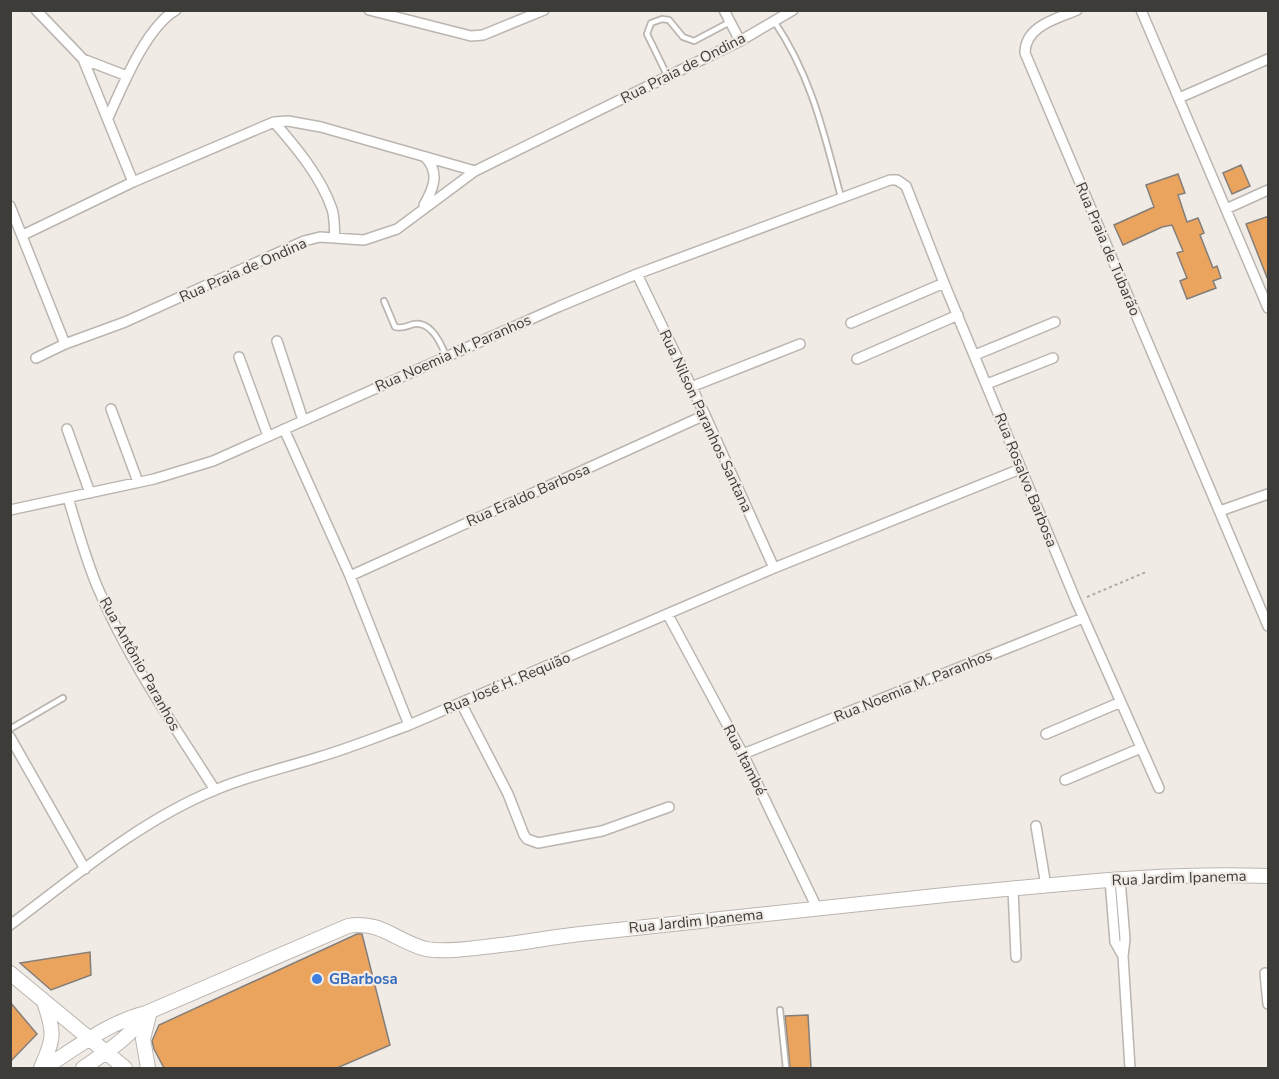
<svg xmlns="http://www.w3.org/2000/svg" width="1279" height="1079" viewBox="0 0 1279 1079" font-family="'Nunito Sans',sans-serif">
  <rect width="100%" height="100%" fill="#f1ebe6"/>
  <path fill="#eaa45d" stroke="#847e7a" stroke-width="1.5" d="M1241 165 1250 186 1232 194 1223 173Z
    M1178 174 1185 193 1178 195 1187 222 1198 218 1204 233 1200 235 1213 268 1217 266 1221 278 1213 281 1216 288 1187 299 1180 281 1187 278 1177 253 1183 251 1172 225 1162 227 1123 245 1114 225 1154 207 1146 185Z
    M1269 216V280H1268L1246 224Z
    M357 934H362L390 1045 337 1068H164L154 1049 152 1041 159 1025Z
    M90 952 91 975 51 990 20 963Z
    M10 1002 37 1034 10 1062Z
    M808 1015 811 1068H790L785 1016Z"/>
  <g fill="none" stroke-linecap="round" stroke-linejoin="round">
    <g stroke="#bbb5b0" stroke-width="8">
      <path id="lane" d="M774 21C812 77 824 134 841 197
        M668 77 647 34 651 23 662 19 669 20 683 37 694 41 730 22
        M384 301 395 327C402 329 407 326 414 324 431 321 441 343 446 356
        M10 729 63 698
        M780 1010 786 1068"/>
    </g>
    <g stroke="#bbb5b0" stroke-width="12">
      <path id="street" d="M36 10 83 59 133 182
        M369 10 471 36 483 35 544 10
        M724 10 740 41
        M1077 10C1056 19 1025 26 1025 53L1268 626
        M1141 10 1268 308
        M83 59 127 76
        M1179 98 1268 59
        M108 118C122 87 146 27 176 10
        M274 122C296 147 321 177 332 209 335 218 334 229 335 238
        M424 205C434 188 440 172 425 157
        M10 206 65 344
        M1226 209 1268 190
        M23 235 133 182 274 122 288 121 321 127 475 171 740 41 793 10
        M637 274 705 415 774 568
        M851 323 944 283
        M277 341 303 420
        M975 355 1055 322
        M239 357 268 436
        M36 358 65 344 125 322 304 241 320 237 364 240 397 229 475 171
        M857 359 958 315
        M987 384 1053 358
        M691 387 800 344
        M111 409 138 482
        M67 429 90 493
        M284 429 350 576 409 725
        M68 498C77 527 85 557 97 586 127 658 173 724 215 790
        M10 510 154 479 213 461 558 307 637 274 890 180H897L906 186 944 283 1076 601 1159 788
        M1220 511 1268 494
        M350 576 705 415
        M668 615 743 754 817 908
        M461 703 508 794 524 835 527 839 538 843 602 831 669 807
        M1046 734 1121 702
        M10 737 85 869
        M743 754 1083 618
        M1065 780 1141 748
        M1036 826 1046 886
        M1120 879 1125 939 1123 956 1130 1068
        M1110 880 1115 942 1123 956
        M1013 889 1016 957
        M10 925C74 877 141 820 215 790 248 776 284 768 319 757 350 748 379 736 409 725L774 568 1020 469
        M1265 973 1268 1004"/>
    </g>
    <g stroke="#bbb5b0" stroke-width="16">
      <path id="secondary" d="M10 973 125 1068
        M41 1068C54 1039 55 1033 44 1002
        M44 1068C76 1048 109 1022 146 1013L348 926C381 920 397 942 426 949 447 953 480 947 501 945 527 942 553 937 580 934 711 919 843 905 975 892 1073 883 1170 872 1268 876
        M83 1068C106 1052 131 1037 146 1013
        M148 1068 143 1039 149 1015"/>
    </g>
    <path stroke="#afaaa6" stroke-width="2" stroke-dasharray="3 3" stroke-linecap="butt" d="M1087 597 1146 572"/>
    <use href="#lane" stroke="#fff" stroke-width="4.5"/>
    <use href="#street" stroke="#fff" stroke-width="9"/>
    <use href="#secondary" stroke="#fff" stroke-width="14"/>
  </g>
  <circle fill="#3f7fe0" stroke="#f1ebe6" stroke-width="2" cx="317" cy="979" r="6"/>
  <g text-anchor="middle" stroke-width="4.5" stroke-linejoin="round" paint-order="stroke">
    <g font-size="15" fill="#3e3c39" stroke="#f1ebe6">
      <text transform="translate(683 68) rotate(-27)" y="5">Rua Praia de Ondina</text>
      <text transform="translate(1108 249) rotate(67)" y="5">Rua Praia de Tubarão</text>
      <text transform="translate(243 270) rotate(-24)" y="5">Rua Praia de Ondina</text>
      <text transform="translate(453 353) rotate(-24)" y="5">Rua Noemia M. Paranhos</text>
      <text transform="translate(706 421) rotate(65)" y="5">Rua Nilson Paranhos Santana</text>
      <text transform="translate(1026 480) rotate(68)" y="5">Rua Rosalvo Barbosa</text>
      <text transform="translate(528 495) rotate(-24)" y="5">Rua Eraldo Barbosa</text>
      <text transform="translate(140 664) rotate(61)" y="5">Rua Antônio Paranhos</text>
      <text transform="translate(507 683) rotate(-23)" y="5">Rua José H. Requião</text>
      <text transform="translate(913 686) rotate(-22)" y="5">Rua Noemia M. Paranhos</text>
      <text transform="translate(745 760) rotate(63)" y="5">Rua Itambé</text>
      <text transform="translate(1179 878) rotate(-2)" y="5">Rua Jardim Ipanema</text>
      <text transform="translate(696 921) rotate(-6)" y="5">Rua Jardim Ipanema</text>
    </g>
    <g font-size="15" font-weight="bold" fill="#366cbe" stroke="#f1ebe6" text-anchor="start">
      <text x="329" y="984">GBarbosa</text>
    </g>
  </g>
  <rect width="1279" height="1079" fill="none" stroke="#3e3c39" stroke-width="24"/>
</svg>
